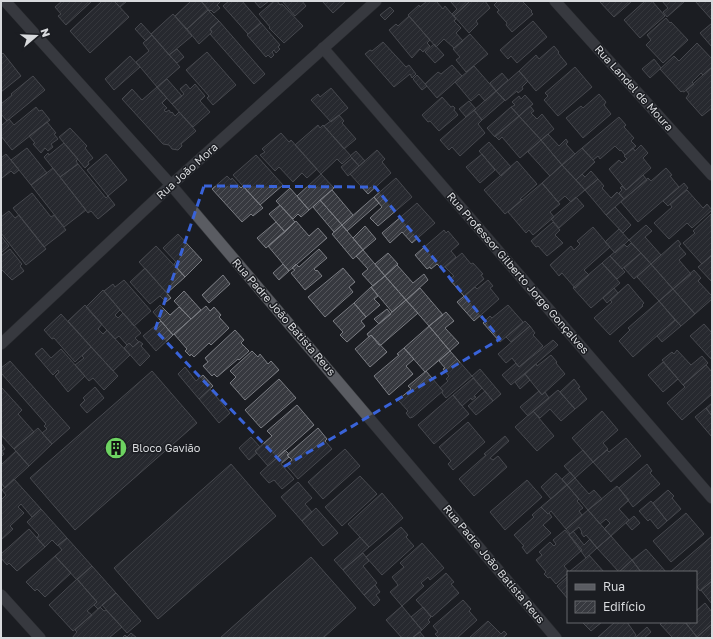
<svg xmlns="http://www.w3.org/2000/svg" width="713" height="639" viewBox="0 0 713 639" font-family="'Golos Text',sans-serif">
  <defs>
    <pattern id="building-hatch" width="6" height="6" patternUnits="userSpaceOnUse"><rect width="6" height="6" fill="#37393f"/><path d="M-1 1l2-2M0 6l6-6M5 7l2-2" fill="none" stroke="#53555a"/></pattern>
  </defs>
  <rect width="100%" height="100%" fill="#1b1d22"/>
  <path fill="url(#building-hatch)" stroke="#7b7d83" d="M62 1H92L66 25 58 16 61 14 55 7Z
    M102 1H114L129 17 90 53 70 31Z
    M114 1H127L120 7Z
    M191 1H201L208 10 187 29 175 16Z
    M201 1H221L217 5 220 8 214 13 211 10 210 11Z
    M229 1H242L261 23 248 34 223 6Z
    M254 1H269L260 8Z
    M274 1H277L280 5 282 4 303 26 284 43 269 28 270 27 259 14Z
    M282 1H302L306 6 295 16Z
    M322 1H346L333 13Z
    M427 1H436L443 9 445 6 456 19 454 21 461 28 456 33 463 41 454 48 444 39 436 47 408 15 419 5 420 7Z
    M450 1H470L454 16 452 14 457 9Z
    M470 1H485L490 8 476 21 478 24 469 33 454 16Z
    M498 1H522L532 11 531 12 533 14 512 32 506 25 507 23 497 12 499 10 494 5Z
    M599 1H632L614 17Z
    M645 1H652L665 16 640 38 624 20Z
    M662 1H685L667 17 663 12 668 8Z
    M695 1H712V20Z
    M390 7 394 11 385 20 380 15Z
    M208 10 219 21 210 29 212 32 199 44 187 29Z
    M173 14 192 36 169 55 151 34Z
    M409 16 430 40 427 43 430 46 423 52 420 49 412 58 389 30 396 24 398 26Z
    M666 18 670 23 671 22 688 40 663 63 646 45 651 40 647 35Z
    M219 21 265 74 254 84 210 34 212 32 210 29Z
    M533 21 547 37 517 63 511 56 508 59 500 50Z
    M141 23 152 35 146 41 135 29Z
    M261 23 280 45 278 47 280 49 276 53 274 50 272 52 274 55 271 58 268 55 266 57 247 35Z
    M712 23V47L700 33Z
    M470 34 488 54 466 72 456 60 460 57 453 49Z
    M152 35 180 67 157 87 136 62 149 51 143 43Z
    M383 42 406 67 409 65 416 74 412 78 410 74 394 87 365 54 370 50 372 51Z
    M697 43 712 59V67L703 75 701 73 692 82 694 84 684 92 682 91 681 92 660 69 674 56 679 61Z
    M434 44 444 55 435 63 425 52Z
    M554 46 559 52 558 53 567 64 536 91 519 71 536 55 539 59Z
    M177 49 184 57 177 63 169 55Z
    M207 52 236 85 213 105 207 98 209 96 186 70Z
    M3 53 21 76 1 92V55Z
    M130 56 140 67 114 90 105 79Z
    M654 59 661 68 650 78 642 69Z
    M452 65 462 76 437 98 425 84 438 72 441 74Z
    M474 66 496 91 485 101 479 94 471 101 455 82Z
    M575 67 592 87 558 116 544 100 548 96 545 93Z
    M712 67V108L702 116 686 98 689 94 686 90Z
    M519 71 528 81 522 87 523 89 518 93 517 91 505 101 496 91Z
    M502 73 508 80 496 91 490 83Z
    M417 75 427 86 422 90 413 79Z
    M33 76 45 90 7 121 1 114V104L12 95 11 94Z
    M167 79 182 96 172 104 157 87Z
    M186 84 190 89 195 84 205 96 200 101 210 112 193 127 172 104 184 94 180 89Z
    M157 87 167 98 162 103 167 108 164 110 166 112 169 110 171 113 172 112 175 116 179 112 196 131 181 144 182 146 178 150 172 149 169 145 163 144 122 99 132 89 142 100Z
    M331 88 348 108 331 122 311 100 318 94 320 97Z
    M496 91 505 100 482 120 474 110Z
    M599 94 606 102 604 105 611 114 583 138 566 118 581 106 583 108Z
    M525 95 533 104 519 116 511 107 515 105 512 102 519 96 521 99Z
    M442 97 451 107 453 106 455 108 454 110 458 115 439 131 430 121 428 122 422 115Z
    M469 101 476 109 466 117 459 109Z
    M530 106 534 111 531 113 537 119 542 114 554 129 541 140 519 116Z
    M36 107 39 111 42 110 50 120 12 150 1 136V126L9 119 14 125Z
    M511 107 519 116 495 137 487 128Z
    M474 110 482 120 478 124 485 133 460 156 452 147 449 150 440 140Z
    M339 115 344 121 342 123 356 139 344 149 324 126Z
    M519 116 541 140 520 158 502 137 499 140 495 136Z
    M619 117 626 125 624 127 634 138 631 141 636 146 625 155 621 150 620 151 615 146 600 159 598 156 593 160 582 148Z
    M47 122 56 133 54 134 58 139 51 144 53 147 48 151 45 148 41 153 33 144 35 143 29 136Z
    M318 125 320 128 323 125 351 156 342 164 337 159 321 174 295 145Z
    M70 128 87 146 85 148 93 158 88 162 89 164 85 168 59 137Z
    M281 133 289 142 291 140 317 169 307 178 302 173 293 182 279 167 275 171 260 155 265 152 262 149Z
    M548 134 559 146 566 139 568 142 566 144 575 154 562 165 541 140Z
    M541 140 562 165 550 176 528 152Z
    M489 142 511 167 501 176 479 151Z
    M64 143 78 159 76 161 78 164 60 177 44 157 48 153 49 155Z
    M641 145 648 153 643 158 651 168 626 190 609 169 619 160 622 163 627 159 624 156 625 155 633 148 635 151Z
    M27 148 47 173 31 185 11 160Z
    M582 148 595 162 576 180 562 165Z
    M377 150 385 159 382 162 391 173 368 194 350 174Z
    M356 151 365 161 359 166 350 156Z
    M6 154 19 170 14 174 11 171 2 178 1 177V158Z
    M106 154 127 180 108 196 87 170Z
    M482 154 495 170 480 183 466 167Z
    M256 155 283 185 260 205 233 175Z
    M352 158 359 166 348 176 341 167Z
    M517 161 537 184 520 199 522 200 505 214 484 190Z
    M78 164 106 198 108 196 115 205 98 219 91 211 88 213 60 177Z
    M562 165 585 190 571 202 565 196 558 202 542 183Z
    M53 168 86 210 64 227 31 185Z
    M666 168 672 175 670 176 679 187 638 222 621 202 648 178 651 181Z
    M591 171 598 179 585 190 576 180 582 174 585 177Z
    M321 174 334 188 309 210 297 196Z
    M643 175 647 180 624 199 619 193 622 190 620 188 622 186 626 190Z
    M227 176 231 180 232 178 241 188 243 186 263 208 253 216 251 214 242 222 212 189Z
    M396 178 412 197 378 226 370 218 382 207 374 197Z
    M598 179 604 186 602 188 611 198 617 192 624 199 606 215 585 190Z
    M542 183 560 204 550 212 554 217 533 235 529 230 526 233 508 212Z
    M684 183 688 188 668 206 663 201Z
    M290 188 309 210 301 217 298 214 293 219 276 201Z
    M332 190 353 215 342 225 320 200Z
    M687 190 703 208 707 204 712 210 692 228 687 223 669 239 654 223 672 207 670 204Z
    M32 193 51 217 54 215 66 230 44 247 13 208Z
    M374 197 379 203 347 231 342 225Z
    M576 197 584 206 559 228 551 219Z
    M320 200 342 225 334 232 313 207Z
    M417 203 435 223 412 243 402 232 390 243 382 233Z
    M280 205 295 222 285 232 269 214Z
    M615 207 631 225 623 233 606 215Z
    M9 211 15 218 19 215 46 249 26 265 1 233V217Z
    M711 214 712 255 702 264 683 243 695 233 693 231Z
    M296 221 309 236 318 228 327 238 289 271 268 246Z
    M276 222 285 232 266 248 257 238Z
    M553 222 560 230 555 235 563 243 547 256 538 246 536 247 531 241Z
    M342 225 363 250 353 259 332 234Z
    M646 225 652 231 645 237 661 255 651 264 629 240Z
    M365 226 376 239 363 250 353 238Z
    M593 227 610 247 584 270 589 275 575 288 562 273 559 276 550 265 571 246 574 250 580 244 577 241Z
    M619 229 629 240 615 253 605 242Z
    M444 230 446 233 448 231 459 244 451 251 456 257 442 269 437 264 431 269 430 267 427 269 415 255Z
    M178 234 202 260 185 277 174 264 176 262 163 248Z
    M1 236 9 246 1 253Z
    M678 240 681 244 679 246 686 254 679 260 691 274 673 289 651 264Z
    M631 243 641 253 622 269 610 256 624 244 627 247Z
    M156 246 185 277 167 293 139 262Z
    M10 249 22 264 20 266 24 271 12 280 1 269V256Z
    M319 249 327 258 314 269 316 271 317 270 322 276 305 290 291 273 295 270 292 268 296 264 299 267Z
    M363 250 385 276 373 286 362 274 368 269 356 256Z
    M388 253 398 264 385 276 375 264Z
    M462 253 471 264 473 263 483 274 481 275 484 279 464 296 449 279 454 276 445 267Z
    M641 253 651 264 634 279 624 268Z
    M712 255V282L698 267Z
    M610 256 625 272 617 279 602 263Z
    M602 263 620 283 591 308 573 288Z
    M283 264 289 271 279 280 273 273Z
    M651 264 673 289 659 301 637 277Z
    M397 265 413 283 424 274 428 280 406 300 385 276Z
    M145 268 171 298 166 302 160 296 150 304 130 282Z
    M343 268 355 282 349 287 353 292 325 317 308 297Z
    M694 270 701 278 698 281 712 296V299L695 314 673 289Z
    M223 275 230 284 209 303 202 295Z
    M385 276 406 300 392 312 371 287Z
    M124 280 151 311 134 326 104 291 113 284 115 287Z
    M488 280 493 286 490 288 499 299 474 321 457 302 475 287 477 289Z
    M628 284 644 303 642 305 643 306 610 335 594 318 612 302 610 300Z
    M371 287 378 296 374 299 380 305 366 317 354 303Z
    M420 288 443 315 429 326 406 300Z
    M614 288 618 293 607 303 603 298Z
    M673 289 695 314 681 326 659 301Z
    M103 290 120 310 115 315 118 318 123 313 141 333 135 338 139 342 133 347 129 343 127 345 119 336 115 339 86 307Z
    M184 291 201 310 191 319 174 301Z
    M406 300 418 313 381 345H379L371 335 369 337 367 334Z
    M659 301 675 320 633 357 619 341 630 330 628 328Z
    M354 303 366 317 361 321 365 326 347 342 340 335 343 332 333 321Z
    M85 305 102 324 98 329 103 334 107 330 130 355 113 371 68 321Z
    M160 305 170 315 179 307 191 319 173 335 153 312Z
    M508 305 523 322 500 342 483 323 490 316 492 318Z
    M206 306 210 311 214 307 221 315 219 317 229 328 211 345 209 343 194 357 191 354 190 356 185 351 187 349 174 334Z
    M387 309 391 314 379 324 374 319Z
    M446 312 454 321 445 328 459 343 450 351 429 326Z
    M61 314 91 347 75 362 54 338 52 339 44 330Z
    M675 320 681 326 662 342 657 336Z
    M161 321 173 335 156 351 143 336Z
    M525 321 530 326 511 342 506 337Z
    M704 324 712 333V360L690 336Z
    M429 326 450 351 425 372 404 348Z
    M530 326 535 333 533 335 543 346 519 367 512 358 506 363 498 354Z
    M235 330 244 340 241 343 249 351 239 360 238 359 217 377 214 374 212 376 203 366 208 362 205 358Z
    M371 335 387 352 370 367 355 349Z
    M553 340 558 345 511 385 502 375 516 363 519 367Z
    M139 341 143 344 141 346 150 356 140 366 124 348 129 343 133 347Z
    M91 347 118 376 104 390 93 378 89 381 75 365 84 358 82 356Z
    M42 348 51 358 61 349 85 376 68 392 55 376 59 372 58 370 53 375 35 354Z
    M404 348 414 359 406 366 413 374 389 395 374 376 399 355 397 354Z
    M677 350 691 365 702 356 708 363 683 385 662 360 672 352 674 354Z
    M252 351 258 357 260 354 268 364 271 361 279 370 245 400 230 383 236 377 230 371Z
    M450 351 472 376 446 398 442 393 443 391 440 388 448 381 446 379 449 376 443 369 445 368 439 361Z
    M551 355 557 362 556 363 565 374 542 395 525 374 536 364 537 366Z
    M10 361 70 428 52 444 42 433 47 429 44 426 46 424 1 373V368Z
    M663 362 678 379 663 392 648 375Z
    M706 365 712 372V394L682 420 667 403 685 387 683 385Z
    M185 367 196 381 203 375 213 386 199 399 178 374Z
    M480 369 501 394 493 401 472 376Z
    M152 371 197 423 75 530 30 478Z
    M426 371 443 391 413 417 410 418 406 413 408 411 398 400 411 389 408 386Z
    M525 374 530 380 520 389 515 382Z
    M473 378 482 388 474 396 476 397 472 400 471 398 462 406 453 395Z
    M279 379 296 398 261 428 245 410Z
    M574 379 580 387 578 388 587 399 575 409 560 392Z
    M95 387 104 398 87 413 80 405 85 400 83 398Z
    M2 388 22 410 18 414 34 432 14 449 1 435V390Z
    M210 389 230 413 219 423 199 399Z
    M558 390 575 409 561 421 550 409 540 418 533 411Z
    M485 391 493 401 476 415 468 406Z
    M539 391 542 395 545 392 549 398 528 416 520 407Z
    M453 395 469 414 434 444 418 425Z
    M712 403V416L706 408Z
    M297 405 314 425 268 466 255 451 272 436 267 431Z
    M706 408 712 416V437L695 417Z
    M533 411 554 436 537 451 515 427Z
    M602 411 618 430 603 443 608 449 593 462 572 438Z
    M468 422 485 442 453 470 448 464 451 461 439 447Z
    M38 428 52 444 29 466 14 449Z
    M318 428 327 439 325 441 332 449 298 479 286 465 292 460 287 455Z
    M505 436 509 441 490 458 493 460 498 456 507 467 474 496 459 479 486 455 484 454Z
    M251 437 260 447 255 451 257 453 249 460 239 448Z
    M626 438 641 456 611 482 593 462 607 450 609 452Z
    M1 443 5 449 2 451 4 454 1 457Z
    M345 449 360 466 323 499 308 482Z
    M285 450 289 454 287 455 289 457 281 464 294 479 282 489 274 480 269 483 260 473Z
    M583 450 593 462 575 478 564 466Z
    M16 451 29 466 5 488 1 483V465Z
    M231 464 276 516 158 619 114 568Z
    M647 464 652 471 650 473 660 484 633 507 619 488Z
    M570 472 575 478 567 485 562 479Z
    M556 473 567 485 551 499 541 487Z
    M360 476 377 494 342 526 325 507Z
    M575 478 589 494 594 490 602 499 588 510 567 485Z
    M14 479 41 509 32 517 21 504 18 507 24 513 10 526 13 529 1 540V500L6 495 2 490Z
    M527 480 542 497 505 530 490 512Z
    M298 482 312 498 305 504 312 512 302 521 281 497Z
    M567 485 579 499 577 501 583 508 579 511 582 515 566 529 551 511 548 514 541 507Z
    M617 486 629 500 619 509 629 520 611 536 604 529 610 523 606 519 600 524 588 510Z
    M668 490 674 496 672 498 681 509 667 521 653 503Z
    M382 493 403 518 369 547 348 524Z
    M651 501 667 521 658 529 650 519 648 521 639 511Z
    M541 507 548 514 549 513 552 517 543 525 551 533 527 554 522 547 524 546 514 535 534 517 532 515Z
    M316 508 338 533 323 546 302 521Z
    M41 509 67 538 58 546 52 540 45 547 37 538 39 535 27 522Z
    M588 510 611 536 597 548 586 535 584 537 581 533 582 532 579 527 570 534 566 529Z
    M686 513 704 534 671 562 653 541Z
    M634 516 640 523 632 530 626 523Z
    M401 527 408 535 406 537 414 546 382 575 366 557Z
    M29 529 45 547 17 571 9 563 7 565 1 558V554Z
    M565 530 582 550 564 566 569 572 556 584 550 577 548 578 544 574 546 572 536 560 542 555 539 552 550 542 554 546 556 544 553 540Z
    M573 531 584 545 590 539 597 548 586 558 569 535Z
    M611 536 632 560 619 572 597 548Z
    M712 536V581L700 591 696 585V572H670Z
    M360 537 369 547 343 570 334 560Z
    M67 538 92 566 77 580 55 556 62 550 58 545Z
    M422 543 444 568 430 580 428 577 421 583 424 586 402 606 390 592 398 585 392 577 404 567 400 563Z
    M646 549 666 572H641L632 560Z
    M363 553 369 561 363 566 377 583 364 595 343 570Z
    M589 555 604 572H569L586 558Z
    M55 556 71 573 45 597 37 589 35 591 26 582Z
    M311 557 356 608 323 638H220Z
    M632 560 641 572H619Z
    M92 566 116 593 98 609 94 605 97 602 77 579Z
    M446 573 454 582 451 584 459 593 432 617 416 600Z
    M568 576V599L557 586Z
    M77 579 97 602 87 611 92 615 73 631 49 605Z
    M712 581V604L701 590Z
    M375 585 380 592 376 595 380 600 374 606 364 595Z
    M116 593 141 621 127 633 102 605Z
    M463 600 471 609 469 611 477 620 457 638H439L435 634 438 632 433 626Z
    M705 603 712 612V624L697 637 685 622H696V611Z
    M402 606 422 630 412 638H402L386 620Z
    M100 607 104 611 106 610 122 627 109 638H72L77 632 75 630Z
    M423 607 431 617 428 620 430 622 422 630 411 617Z
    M488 621 501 634 504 631 507 634 503 638H469Z
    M584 622H602L591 631 583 623Z
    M615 622H627L636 635 634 638H597Z
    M663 622H685L697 637 696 638H670L672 637 660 624Z
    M712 624V638H698L697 637Z
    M647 627 651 632 644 638H635Z
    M420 632 425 638H412Z
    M131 633 137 638H122L125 635 127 637Z"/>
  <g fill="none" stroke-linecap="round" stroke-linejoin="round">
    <g stroke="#383a3d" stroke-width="12">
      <path id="minor" d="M5 1 171 185
        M555 1 712 175
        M323 48 712 498"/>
    </g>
    <g stroke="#383a3d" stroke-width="12">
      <path id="tertiary" d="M171 185 556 638
        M1 344 171 185 376 1
        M1 595 40 638"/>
    </g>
    <use href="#minor" stroke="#5a5c62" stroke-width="11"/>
    <use href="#tertiary" stroke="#5a5c62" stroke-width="11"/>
  </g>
  <path d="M0 0H713V639H0ZM204 186 375 187 500 339 285 466 155 330Z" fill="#1b1d22" fill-opacity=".55" fill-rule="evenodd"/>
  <path fill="none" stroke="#3963d9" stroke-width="3" stroke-dasharray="8 5" stroke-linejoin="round" d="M204 186 375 187 500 339 285 466 155 330Z"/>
  <defs>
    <g id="building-disc" transform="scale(1.15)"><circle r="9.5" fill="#6dd361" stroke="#1b1d22"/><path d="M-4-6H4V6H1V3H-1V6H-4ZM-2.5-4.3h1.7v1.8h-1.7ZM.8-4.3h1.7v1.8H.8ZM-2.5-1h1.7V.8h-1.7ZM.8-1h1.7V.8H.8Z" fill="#111"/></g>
  </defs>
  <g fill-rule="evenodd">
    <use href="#building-disc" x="116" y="448"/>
  </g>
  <g text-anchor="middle" stroke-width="3" stroke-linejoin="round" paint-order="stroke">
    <g font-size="11" fill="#d8dadd" stroke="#1b1d22">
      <text transform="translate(634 88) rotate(48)" y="4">Rua Landel de Moura</text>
      <text transform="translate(187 171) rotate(-42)" y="4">Rua João Mora</text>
      <text transform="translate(518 273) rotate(49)" y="4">Rua Professor Gilberto Jorge Gonçalves</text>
      <text transform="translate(284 317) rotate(49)" y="4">Rua Padre João Batista Reus</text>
      <text transform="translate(494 564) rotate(50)" y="4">Rua Padre João Batista Reus</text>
    </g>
    <g font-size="11" fill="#d8dadd" stroke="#1b1d22" text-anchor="start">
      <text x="132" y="452">Bloco Gavião</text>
    </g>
  </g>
  <rect width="713" height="639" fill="none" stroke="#d8dadd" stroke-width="4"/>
  <rect x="567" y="571" width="130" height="52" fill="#1b1d22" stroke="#67696d"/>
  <rect x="575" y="584" width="20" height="6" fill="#5a5c62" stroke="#67696d"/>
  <text x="603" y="591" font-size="12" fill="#d8dadd">Rua</text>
  <rect x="575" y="601" width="20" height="12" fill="url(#building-hatch)" stroke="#67696d"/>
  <text x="603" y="611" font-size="12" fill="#d8dadd">Edifício</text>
  <g transform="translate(36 36) rotate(71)" stroke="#1b1d22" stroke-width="3" paint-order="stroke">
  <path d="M0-3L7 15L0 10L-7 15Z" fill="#d8dadd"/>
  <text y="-6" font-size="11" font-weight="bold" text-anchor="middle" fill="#d8dadd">N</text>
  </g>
</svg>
